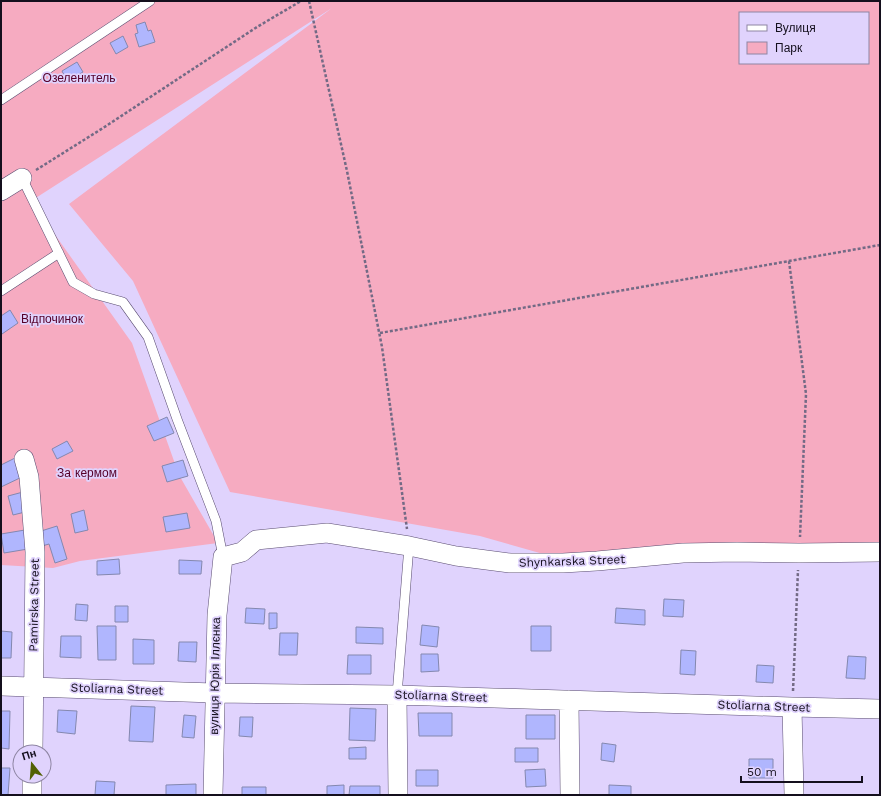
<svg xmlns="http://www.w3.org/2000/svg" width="881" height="796" viewBox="0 0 881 796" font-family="'Work Sans',sans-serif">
  <rect width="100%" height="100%" fill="#e0d3fd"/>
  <path fill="#f6abc1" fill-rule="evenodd" d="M1 1H880V544L568 561 480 536 230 492 133 281 69 204 332 8 31 201 132 343 179 475 218 543 80 561 53 568 1 565ZM740 13H868V63H740Z"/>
  <path fill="#b0b6fe" stroke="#8488af" d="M145 22 148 31 151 30 155 42 139 47 135 34 138 33 136 25Z
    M123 36 128 47 116 54 110 43Z
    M77 62 83 72 67 81 62 71Z
    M10 310 18 323 2 334 1 332V316Z
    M167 417 174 433 154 441 147 426Z
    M67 441 73 451 57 459 52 449Z
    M15 458 24 476 1 487V465Z
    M183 460 188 476 167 482 162 466Z
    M23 492 29 511 13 515 8 496Z
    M84 510 88 530 75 533 71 514Z
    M187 513 190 528 166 532 163 517Z
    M57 526 67 559 55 563 49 544 42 546 38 532Z
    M25 530 28 549 4 553 1 534Z
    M119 559 120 574 97 575V561Z
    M179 560 202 561 201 574H179Z
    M664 599 684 600 683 617 663 616Z
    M76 604 88 605 87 621 75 620Z
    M115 606H128V622H115Z
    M246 608 265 609 264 624 245 623Z
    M616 608 645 610V625L615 623Z
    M269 613H277V628L269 629Z
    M422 625 439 627 437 647 420 645Z
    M97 626H116V660H98Z
    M531 626H551V651H531Z
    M356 627 383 628V644L356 643Z
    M1 631 12 632 11 658H1Z
    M280 633H298L297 655H279Z
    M61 636H81V658L60 657Z
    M133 639 154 640V664H133Z
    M179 642H197L196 662 178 661Z
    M681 650 696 651 695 675 680 674Z
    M421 654H438L439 671 421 672Z
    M348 655H371V674H347Z
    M848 656 866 657 865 679 846 678Z
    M757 665 774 666 773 683 756 682Z
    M131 706 155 707 153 742 129 741Z
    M350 708 376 709 375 741 349 740Z
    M58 710 77 711 75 734 57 732Z
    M1 711H10L9 749 1 748Z
    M418 713H452V736H419Z
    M184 715 196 716 194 738 182 737Z
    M526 715H555V739H526Z
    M240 717H253L252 737 239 736Z
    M602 743 616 745 614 762 601 760Z
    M366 747V759H349V748Z
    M515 748H538V762H515Z
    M749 759H773V778H749Z
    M1 768H10L8 795H1Z
    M545 769 546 786 526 787 525 770Z
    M416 770H438V786H416Z
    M96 781 115 782 114 795H95Z
    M196 784V795H166V785Z
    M344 785V795H327V786Z
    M609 785 631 786V795H609Z
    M350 786H380V795H349Z
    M242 787H266V795H242Z"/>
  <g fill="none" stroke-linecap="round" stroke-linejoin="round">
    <g stroke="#5a4d71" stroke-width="10">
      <path id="service" d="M1 100 150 1
        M22 178 73 282 94 294 123 302 148 337 177 419 216 521 223 557
        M1 291 59 253
        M397 695 409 546"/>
    </g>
    <g stroke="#5a4d71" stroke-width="20">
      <path id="minor" d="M1 191 22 178
        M24 459 29 477 35 552 33 752
        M1 686 214 693 397 695 792 707 880 709
        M397 695 398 795
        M569 700 570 795
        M792 707 794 795
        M32 795V776
        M213 795 217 615 223 557 242 552 256 540 327 533 409 546 456 556 510 563H563L597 561 683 553 737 552 799 553 880 552"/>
    </g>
    <path stroke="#736a85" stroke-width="2.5" stroke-dasharray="3 2" stroke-linecap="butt" d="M309 1 347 171 382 347 407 529
      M36 170 103 128 257 27 301 1
      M789 261 806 394 800 537
      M380 333 880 245
      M793 691 798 570"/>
    <use href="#service" stroke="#fff" stroke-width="9"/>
    <use href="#minor" stroke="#fff" stroke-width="19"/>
  </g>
  <g text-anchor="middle" stroke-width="3.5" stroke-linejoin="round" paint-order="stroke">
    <g font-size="12" fill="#550029" stroke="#e0d3fd">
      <text x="79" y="82">Озеленитель</text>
      <text x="52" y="323">Відпочинок</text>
      <text x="87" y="477">За кермом</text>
    </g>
    <g font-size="12" fill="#140f1d" stroke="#e0d3fd">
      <text transform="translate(572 561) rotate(-2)" y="4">Shynkarska Street</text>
      <text transform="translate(34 605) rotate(-89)" y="4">Pamirska Street</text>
      <text transform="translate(215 676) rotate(-89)" y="4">вулиця Юрія Іллєнка</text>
      <text transform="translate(117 689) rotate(2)" y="4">Stoliarna Street</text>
      <text transform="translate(441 696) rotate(2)" y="4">Stoliarna Street</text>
      <text transform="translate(764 706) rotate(2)" y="4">Stoliarna Street</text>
    </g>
  </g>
  <rect width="881" height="796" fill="none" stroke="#140f1d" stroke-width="4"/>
  <rect x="739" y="12" width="130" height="52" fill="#e0d3fd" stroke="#8e85a3"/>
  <rect x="747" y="25" width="20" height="6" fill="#ffffff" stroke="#8e85a3"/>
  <text x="775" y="32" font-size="12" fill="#140f1d">Вулиця</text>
  <rect x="747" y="42" width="20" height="12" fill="#f6abc1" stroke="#8e85a3"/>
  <text x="775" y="52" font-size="12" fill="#140f1d">Парк</text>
  <g transform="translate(32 764) rotate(343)"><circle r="19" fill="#e0d3fd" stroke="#8e85a3"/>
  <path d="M0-3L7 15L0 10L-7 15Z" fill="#526104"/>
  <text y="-6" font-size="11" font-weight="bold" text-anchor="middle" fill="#140f1d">Пн</text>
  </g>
  <path d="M741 776v6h121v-6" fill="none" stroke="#140f1d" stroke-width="2"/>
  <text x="747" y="776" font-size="12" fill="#140f1d" stroke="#e0d3fd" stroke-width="3" paint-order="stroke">50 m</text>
</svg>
